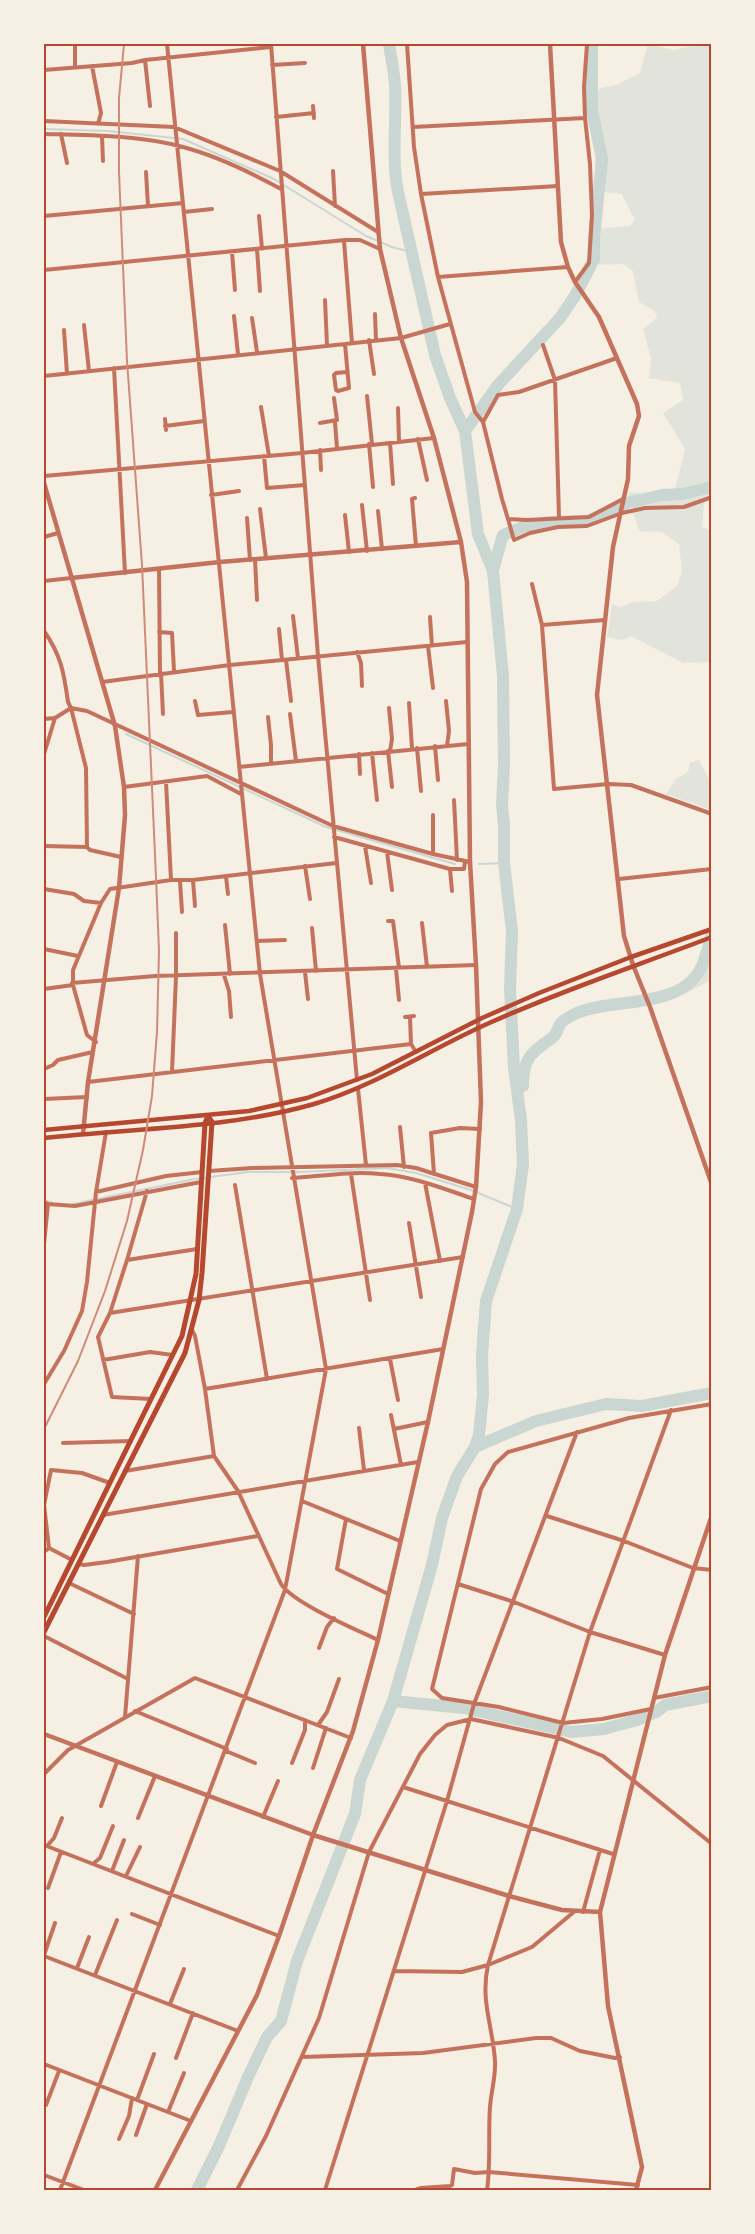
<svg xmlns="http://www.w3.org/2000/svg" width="755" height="2234" viewBox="0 0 755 2234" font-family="Commissioner,sans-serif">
  <rect width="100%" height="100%" fill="#f6efe4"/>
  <path fill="#e2e4dc" d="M648 44 673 50 701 44H711L712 494 705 496 702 527 711 531V579L708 596 712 600 711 662 683 663 631 636 622 640 607 637 612 604 621 607 633 602 657 601 677 586 682 572 679 544 662 532 639 531 628 497 629 492 673 497 685 449 663 413 683 400 680 383 649 378 651 359 643 329 657 318 655 311 639 302 633 271 623 264 594 265 593 229 630 226 635 220 622 194 603 192 596 179 594 100 600 88 616 85 640 73Z
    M699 760 711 783V810L666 794 676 779 688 772 690 763Z
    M711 953V980L683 995 678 991 697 979Z"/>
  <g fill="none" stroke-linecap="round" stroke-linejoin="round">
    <path stroke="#c9d6d2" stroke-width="2" d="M44 129 108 131 183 139 274 179 366 236 392 247 407 251 410 248
      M126 734 326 827 455 864
      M479 864 504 863
      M44 1200 52 1203
      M73 1204 195 1179 248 1172H300L387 1168 416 1173 471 1190 517 1209"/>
    <path stroke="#c9d6d2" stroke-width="12" d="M465 431 498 385 560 318 575 296 594 259V238L602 159 592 110V44
      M493 570 503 535 526 526 551 522 588 521 627 503 662 495 683 494 712 487
      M521 1087 523 1086C523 1059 530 1053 552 1038 558 1033 557 1028 561 1023 564 1019 573 1015 577 1013 611 998 679 1009 700 970 706 959 708 946 712 934
      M475 1447 536 1421 606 1404 642 1406 712 1393
      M393 1701 464 1708 571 1732 604 1729 637 1720 658 1711 665 1705 712 1696
      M197 2190 219 2146 248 2077 267 2037 281 2021 297 1961 355 1814 360 1780 393 1701 432 1565 442 1518 457 1476 475 1447 479 1435 483 1395 482 1355 486 1301 517 1209 523 1164 521 1120 514 1068 510 989 512 931 504 863V825L502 804 504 766 503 676 493 571 478 534 465 431 450 398 435 355 398 192C391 156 397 121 395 85 394 71 391 57 389 44"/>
    <path stroke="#c5725c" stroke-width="4" d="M271 44 318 656 357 1080
      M407 44 414 147 421 194 438 277 475 412 483 422
      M145 60 150 106
      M272 65 305 63
      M92 66 101 113 98 124
      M75 67V44
      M44 70 132 63 145 60 271 47
      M313 106 314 118
      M276 117 314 113
      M44 121 174 127 280 171 378 232
      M413 127 585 118
      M44 134C89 135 138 135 183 147 217 156 250 172 281 189
      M61 134 67 163
      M102 137 103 161
      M333 171 335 206
      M146 172 148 206
      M421 194 558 186
      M184 212 212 209
      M44 216 183 203
      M259 216 262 249
      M344 241 352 343
      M257 249 260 291
      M232 252 235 290
      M44 270 345 240H360L380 249
      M438 277 568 267
      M575 282 589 263 592 215 590 164 585 118 584 87 587 44
      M325 300 327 345
      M375 314 376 340
      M234 316 238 354
      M252 318 257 352
      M84 325 89 371
      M64 330 67 374
      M369 340 374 374
      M345 344 349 388 338 391 336 390 334 375 336 373 347 372
      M543 345 555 380 559 517
      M617 358 519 392 498 395 483 422 502 499 508 519 527 520 589 517 623 499
      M114 368 125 573
      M44 376 401 338 450 324
      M367 396 372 444
      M261 407 269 456
      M398 408 399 441
      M165 419 166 430
      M335 422 337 448
      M320 423 337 420 334 398
      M165 426 204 421
      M418 439 427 480
      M390 443 393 484
      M369 444 373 487
      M320 450 321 470
      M264 456 267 488 305 485
      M44 476 302 453 434 438
      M211 495 239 491
      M415 498 412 499 416 546
      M362 505 367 551
      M260 509 266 558
      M378 511 382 549
      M345 515 349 552
      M247 518 250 560
      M508 519 514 540 530 533 558 527 587 526 622 513 645 508 684 507 712 497
      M44 537 58 533
      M255 559 257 600
      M159 569 160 673
      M44 581 71 578
      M532 584 542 625 554 789 608 784 631 785 712 814
      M293 616 298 658
      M430 617 432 646
      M542 625 605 620
      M279 629 282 660
      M44 631C61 655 64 673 68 702L71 708 86 768 87 847
      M159 632 172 633 174 671
      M428 646 433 688
      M357 652 361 663 362 686
      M286 660 291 701
      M161 673 163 714
      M102 682 230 665 467 642
      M195 701 198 715 233 712
      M446 701 449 731 447 746
      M409 703 412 748
      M389 708 392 739 390 751
      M290 714 296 761
      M268 717 271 745V764
      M44 719 55 718 71 708 87 711 333 826 433 854 470 862
      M435 746 438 780
      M417 748 421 791
      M388 751 392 787
      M372 753 377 800
      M44 754 55 718
      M359 754 360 774
      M239 767 468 744
      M166 782 171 880
      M124 787 207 776 241 794
      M454 800 457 860
      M433 815V854
      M334 837 450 869H464L465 861
      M44 846 87 847 90 850 121 857
      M365 846 371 883
      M387 852 392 890
      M305 866 310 899
      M450 869 452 891
      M226 877 228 894
      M619 879 712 869
      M193 880 195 906
      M180 881 182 912
      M44 889 74 894 84 901 101 903
      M388 921H393L399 968
      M422 923 427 967
      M225 925 230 974
      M312 928 316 971
      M257 941 285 940
      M44 949 78 956
      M396 969 399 1000
      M305 972 308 999
      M224 975 229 991 231 1017
      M72 983 155 976 476 965
      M44 989 73 985
      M405 1017 414 1016
      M410 1017 411 1044
      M96 1042 87 1035 73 985V970L101 903 110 889 171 880H193L336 863
      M44 1069 53 1065 58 1060 93 1052
      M172 1072 176 977V933
      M88 1082 411 1044 416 1052
      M358 1089 366 1165
      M44 1099 87 1097
      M400 1127 404 1167
      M209 1171 252 1168 397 1165 416 1168 476 1187
      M351 1174 370 1300
      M434 1174 431 1133 460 1128 480 1129
      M292 1178C321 1176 351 1171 380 1174 413 1176 444 1189 474 1199
      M425 1183 440 1261
      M235 1185 267 1379
      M96 1192 106 1132
      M44 1202 48 1204 44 1244
      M48 1204 75 1206 201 1182
      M409 1223 421 1297
      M127 1260 197 1249
      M110 1313 127 1260 147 1191
      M192 1330 195 1336 205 1389 214 1456 238 1491 281 1584C293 1603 355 1629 378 1640
      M390 1359 398 1400
      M103 1360 150 1352 173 1355
      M44 1384 64 1351 82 1311 87 1282 96 1192 166 1176 202 1172
      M205 1389 443 1349
      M151 1399 112 1397 98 1337 110 1313 463 1257
      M391 1415 401 1465
      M359 1428 364 1470
      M394 1429 428 1422
      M63 1443 131 1441
      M125 1471 214 1456
      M302 1501 400 1541
      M44 1505 51 1470 82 1473 110 1483
      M103 1515 418 1462
      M547 1516 624 1541 693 1568 712 1570
      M346 1519 337 1569 388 1594
      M49 1548 72 1560
      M44 1552 49 1548 44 1505
      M79 1564 84 1565 107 1562 258 1536
      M69 1583 134 1614
      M458 1584 514 1602 590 1632 665 1655
      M44 1636 128 1679
      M319 1648 327 1627 334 1618
      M654 1698 712 1687
      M651 1709 602 1719 563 1723 499 1707 442 1698 432 1689 481 1489 495 1464 508 1452 629 1418 712 1404
      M135 1711 227 1749
      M125 1717 138 1556
      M318 1725 327 1712 339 1679
      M226 1751 255 1763
      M292 1763 305 1730V1720
      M313 1768 326 1728
      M44 1774 68 1750 195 1678 351 1738
      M403 1787 613 1854
      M101 1806 117 1762
      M263 1817 278 1781
      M138 1818 155 1776
      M44 1845 279 1936
      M47 1846 54 1838 62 1818
      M94 1863 100 1858 113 1826
      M112 1871 124 1840
      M126 1876 140 1847
      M48 1888 61 1852
      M583 1912 600 1850
      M132 1914 160 1925
      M44 1955 55 1923
      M44 1956 238 2031
      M77 1968 89 1937
      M394 1971 462 1972 488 1965 532 1947 575 1911
      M95 1975 117 1920
      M170 2004 184 1969
      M302 2057 423 2053 536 2038H551L580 2051 615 2058 620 2057
      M176 2058 193 2013
      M44 2064 191 2121
      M137 2100 154 2054
      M46 2105 59 2071
      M168 2112 184 2073
      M136 2135 147 2104
      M119 2139 129 2116 132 2098
      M44 2175 84 2190
      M60 2190 285 1590 326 1369 260 974 167 44
      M237 2190 266 2136 319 2018 369 1852 420 1754 435 1735 447 1725 471 1719 559 1738 603 1756 712 1844
      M325 2190 447 1801 474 1704 577 1432
      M415 2190 421 2188 450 2186 452 2185 454 2169 475 2173 489 2172 638 2185
      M487 2190C491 2163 488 2135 490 2107 491 2092 496 2076 495 2061 493 2027 480 2001 488 1965L590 1632 671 1410"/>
    <path stroke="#c5725c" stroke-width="4.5" d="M550 44 561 242 568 267 575 282 599 317 637 404 639 416 629 446 628 479 613 547 597 695 624 936 633 965 650 1007 712 1185
      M44 483 115 726 124 787 125 815 119 888 88 1082 83 1134
      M71 578 220 562 461 542
      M44 1734 313 1835 509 1896 562 1910 600 1912
      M155 2190 257 1995 279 1936 313 1835 353 1731 378 1640 428 1422 472 1212 476 1187 481 1102 476 965 470 862 467 582 461 542 434 438 401 338 380 249 363 44
      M636 2190 642 2167 608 2006 600 1912 665 1655 712 1515"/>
    <path stroke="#b5482f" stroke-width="4.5" d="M44 1130 249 1111 307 1098 372 1074 482 1018 539 993 631 957 712 929
      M44 1138C133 1128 227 1129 314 1104 375 1086 429 1050 487 1024 560 991 636 966 712 937"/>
    <path stroke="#b5482f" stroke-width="5" d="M44 1617 182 1336 196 1274 205 1123 208 1116
      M44 1632 185 1353 199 1300 202 1273 212 1122 208 1116"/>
    <path stroke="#cf8b77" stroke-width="2" d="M44 1429 78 1361 105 1291 127 1221 143 1150 152 1096 157 1032 159 951 156 877 142 565 127 361 119 172V98L124 44"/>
  </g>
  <rect width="755" height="2234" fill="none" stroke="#f6efe4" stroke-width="90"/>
  <rect x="45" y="45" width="665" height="2144" fill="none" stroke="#b5482f" stroke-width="2"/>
</svg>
